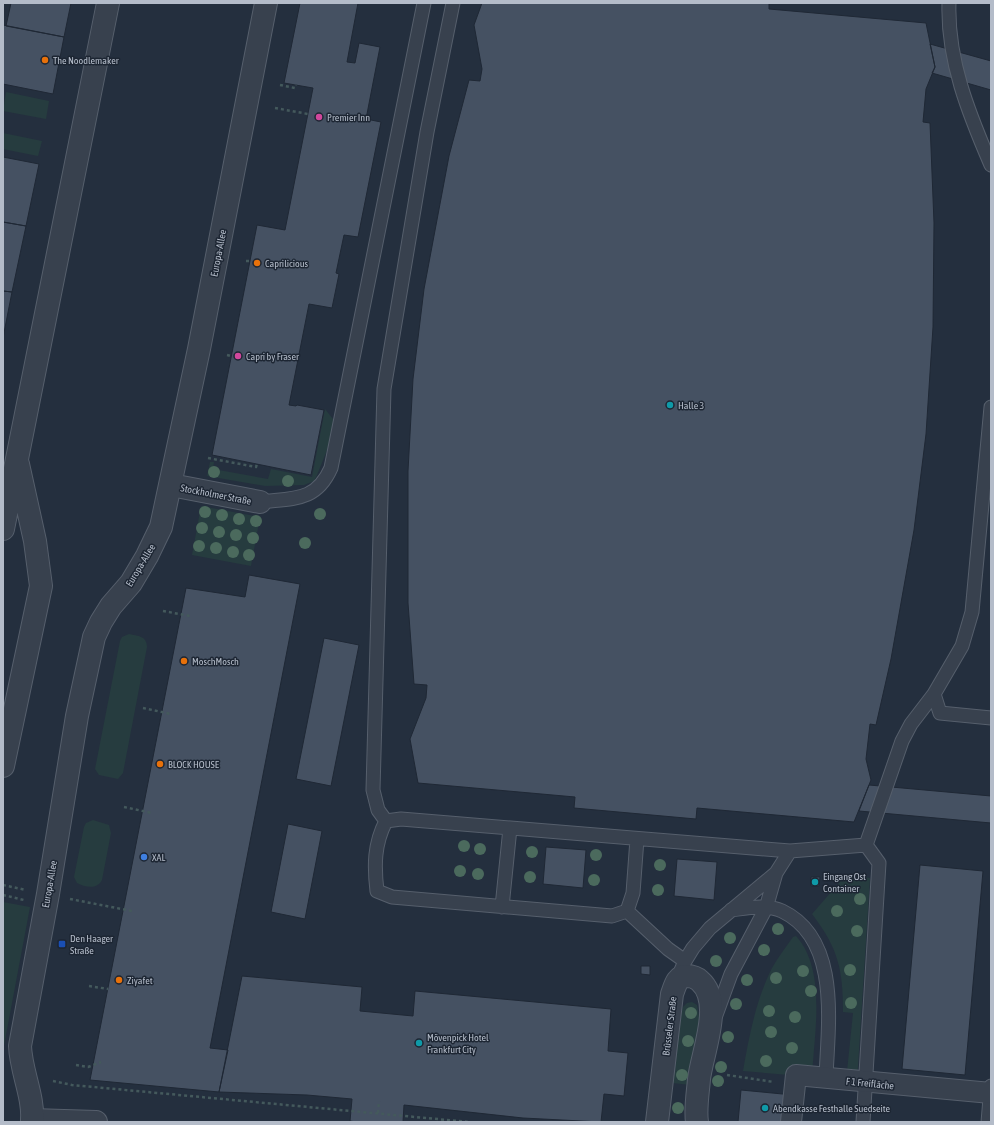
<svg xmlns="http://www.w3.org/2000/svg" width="994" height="1125" viewBox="0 0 994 1125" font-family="'Asap Condensed',sans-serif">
  <rect width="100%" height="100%" fill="#242f3e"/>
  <path fill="#263c3f" d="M6 92 49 101 46 119 3 111Z
    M3 133 42 141 38 156 3 149Z
    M325 409 333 419 334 433 317 475 314 481 304 485 265 486 207 476 210 462H214L213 469 268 479 271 469 312 477Z
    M201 506 260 517 251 566 192 555Z
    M129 634C138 636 147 636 147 647L123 773 118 779 99 775 95 769 120 641 122 637Z
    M93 820 109 825 111 833 102 880C97 890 85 887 77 883L74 877 84 827 86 823Z
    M845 876 870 878 857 1082 846 1081 853 1013 843 1012C843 969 838 948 812 914Z
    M3 902 30 907 3 1051Z
    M796 936C827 970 814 1034 812 1077L743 1071C749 1036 756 1000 772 968 778 957 786 947 793 937Z
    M692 1002 697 1005 700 1021 691 1085 672 1083 680 1017 683 1007 687 1003Z"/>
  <path fill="#455162" stroke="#1f2835" d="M11 3H71L64 37 6 26Z
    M300 3H358L347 62 355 63 359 43 380 47 366 119 381 122 358 237 344 235 336 273 339 274 332 308 309 304 289 405 296 406 297 405 324 410 311 475 212 455 257 225 285 230 313 88 284 83Z
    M482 3H769V9L926 23 935 67 926 89 923 122 930 123 934 223 933 327 926 434 914 530 891 659 876 725 870 724 866 759 871 780 854 822 697 808 696 819 574 808 575 797 418 783 410 739 426 698 427 685 414 684 408 603V471L413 379 424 289 449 156 469 80 480 81 482 69 474 25Z
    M3 25 64 37 53 94 3 84Z
    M930 44 991 61V90L932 73 935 67Z
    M3 157 39 164 26 226 3 222Z
    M3 222 26 226 12 292 3 291Z
    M3 291 12 292 3 338Z
    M249 575 300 584 210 1048 228 1050 219 1092 90 1080 186 588 245 597Z
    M324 638 359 645 331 786 296 779Z
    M869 785 991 796V823L859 811Z
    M288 824 322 831 305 919 271 912Z
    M546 847 586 850 583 888 543 884Z
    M677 859 717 862 714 900 674 896Z
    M920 865 983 871 965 1075 902 1069Z
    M811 877H820L819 886H811Z
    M641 966H650V975L641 974Z
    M242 976 362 987 360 1011 413 1016 415 991 611 1009 608 1051 628 1053 624 1096 604 1094 601 1122 523 1118 404 1105 403 1122H356L350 1121 352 1099 307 1095 219 1092Z
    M741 1090 793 1095 791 1122H738Z"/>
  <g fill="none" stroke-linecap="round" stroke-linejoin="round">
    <g stroke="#565f6c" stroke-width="15">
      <path id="service" d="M453 3 427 132 384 389 373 790 378 810 386 821 401 819 790 851
        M949 3C947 60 969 114 991 165
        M260 502C293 498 316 502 331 468L424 3
        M934 694 940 713 991 718
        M386 821C374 844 374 866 377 891L392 897 612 916 627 911 633 893 637 839
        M502 907 510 828
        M731 910C747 908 767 904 782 911 841 939 828 1025 826 1077
        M627 911 668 949 685 961
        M677 980 685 961 693 948 710 928 776 873 790 851 866 845 902 741 911 724 934 694 962 646 972 612 991 407
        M716 1015 731 974 766 908 776 873
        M863 1122 879 863 866 845
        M988 1122 991 1086"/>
    </g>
    <g stroke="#565f6c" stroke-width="22">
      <path id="pedestrian" d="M791 1122 796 1075 991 1093"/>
    </g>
    <g stroke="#565f6c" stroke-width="24">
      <path id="minor" d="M171 485 260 502
        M32 1120 96 1122
        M657 1122 672 994C675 986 677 976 686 976 692 976 697 978 700 981 724 1002 702 1053 699 1079 698 1092 695 1109 697 1122"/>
    </g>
    <g stroke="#565f6c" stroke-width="24">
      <path id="tertiary" d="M3 529 108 3
        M3 766 41 586 35 541 18 464
        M32 1122C34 1096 21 1072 20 1046L48 894 77 716 94 637 101 622 111 606 131 583 147 556 161 527 199 349 266 3"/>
    </g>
    <path stroke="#44595c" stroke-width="2.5" stroke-dasharray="3 3" stroke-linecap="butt" d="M280 85 295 88 296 85
      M275 108 308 114
      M246 261H250
      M227 355 231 356
      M208 458 256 467 257 464
      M163 611 190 616
      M143 708 171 714
      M124 807 152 813
      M3 885 26 890
      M3 895 24 900
      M70 899 132 911
      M89 986 108 989
      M76 1065 88 1067 101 1062
      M727 1075 774 1082
      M53 1081 72 1085 469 1122
      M378 1113 379 1101"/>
    <use href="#service" stroke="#38414e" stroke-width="13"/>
    <use href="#pedestrian" stroke="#38414e" stroke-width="20"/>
    <use href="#minor" stroke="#38414e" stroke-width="22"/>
    <use href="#tertiary" stroke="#38414e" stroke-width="22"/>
  </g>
  <g fill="#4b6a5d">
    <circle cx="214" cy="472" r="6"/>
    <circle cx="288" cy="481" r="6"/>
    <circle cx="205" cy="512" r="6"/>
    <circle cx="320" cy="514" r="6"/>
    <circle cx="222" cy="515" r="6"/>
    <circle cx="239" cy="519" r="6"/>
    <circle cx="256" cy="521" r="6"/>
    <circle cx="202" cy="528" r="6"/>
    <circle cx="219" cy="532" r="6"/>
    <circle cx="236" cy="535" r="6"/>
    <circle cx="253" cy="538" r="6"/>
    <circle cx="305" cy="543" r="6"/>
    <circle cx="199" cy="546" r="6"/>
    <circle cx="216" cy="548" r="6"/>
    <circle cx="233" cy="552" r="6"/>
    <circle cx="249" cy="555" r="6"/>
    <circle cx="464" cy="846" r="6"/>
    <circle cx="480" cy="849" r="6"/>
    <circle cx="532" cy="852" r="6"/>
    <circle cx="596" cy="855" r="6"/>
    <circle cx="660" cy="865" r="6"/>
    <circle cx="460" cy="871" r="6"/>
    <circle cx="478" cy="874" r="6"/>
    <circle cx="530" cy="877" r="6"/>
    <circle cx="594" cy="880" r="6"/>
    <circle cx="658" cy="890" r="6"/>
    <circle cx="860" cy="899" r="6"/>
    <circle cx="837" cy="911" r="6"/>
    <circle cx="778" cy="929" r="6"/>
    <circle cx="857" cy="931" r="6"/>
    <circle cx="730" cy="938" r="6"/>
    <circle cx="764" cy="950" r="6"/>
    <circle cx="716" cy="961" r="6"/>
    <circle cx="850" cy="970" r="6"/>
    <circle cx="803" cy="971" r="6"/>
    <circle cx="776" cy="978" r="6"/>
    <circle cx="747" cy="980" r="6"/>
    <circle cx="811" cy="991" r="6"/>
    <circle cx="851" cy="1003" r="6"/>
    <circle cx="736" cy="1004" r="6"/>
    <circle cx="769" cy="1011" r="6"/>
    <circle cx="691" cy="1013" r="6"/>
    <circle cx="795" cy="1017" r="6"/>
    <circle cx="771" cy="1032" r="6"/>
    <circle cx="728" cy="1037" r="6"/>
    <circle cx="688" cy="1041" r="6"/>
    <circle cx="792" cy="1048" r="6"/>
    <circle cx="766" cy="1061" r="6"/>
    <circle cx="721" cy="1067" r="6"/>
    <circle cx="682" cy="1075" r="6"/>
    <circle cx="718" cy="1081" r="6"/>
    <circle cx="678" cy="1108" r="6"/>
  </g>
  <g fill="#e8710a" stroke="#1d2633" stroke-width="1.5">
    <circle cx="45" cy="60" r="4"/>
    <circle cx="257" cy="263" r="4"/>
    <circle cx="184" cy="661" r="4"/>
    <circle cx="160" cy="764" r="4"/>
    <circle cx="119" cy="980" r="4"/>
  </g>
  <g fill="#d1479c" stroke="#1d2633" stroke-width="1.5">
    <circle cx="319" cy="117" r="4"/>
    <circle cx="238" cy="356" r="4"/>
  </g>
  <g fill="#0f9aa8" stroke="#1d2633" stroke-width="1.5">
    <circle cx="670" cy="405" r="4"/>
    <circle cx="815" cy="882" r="4"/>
    <circle cx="419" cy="1043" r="4"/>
    <circle cx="765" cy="1108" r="4"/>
  </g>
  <circle fill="#3f7fe0" stroke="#1d2633" stroke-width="1.5" cx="144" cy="857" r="4"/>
  <rect fill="#1a4fb4" stroke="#1d2633" stroke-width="1.5" x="58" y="940" width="8" height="8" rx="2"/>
  <g text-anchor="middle" stroke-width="3" stroke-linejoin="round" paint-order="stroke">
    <g font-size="10" fill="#b4bcc9" stroke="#1d2633" text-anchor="start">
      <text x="53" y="64">The Noodlemaker</text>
      <text x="327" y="121">Premier Inn</text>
      <text x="265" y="267">Caprilicious</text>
      <text x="246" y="360">Capri by Fraser</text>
      <text x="678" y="409">Halle 3</text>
      <text x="192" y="665">MoschMosch</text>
      <text x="168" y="768">BLOCK HOUSE</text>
      <text x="152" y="861">XAL</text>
      <text x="823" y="880">Eingang Ost<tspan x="823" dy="12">Container</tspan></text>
      <text x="70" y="942">Den Haager<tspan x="70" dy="12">Straße</tspan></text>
      <text x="127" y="984">Ziyafet</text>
      <text x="427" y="1041">Mövenpick Hotel<tspan x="427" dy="12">Frankfurt City</tspan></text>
      <text x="773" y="1112">Abendkasse Festhalle Suedseite</text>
    </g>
    <g font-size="10" fill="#b4bcc9" stroke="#1d2633">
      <text transform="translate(218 253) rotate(-79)" y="4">Europa-Allee</text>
      <text transform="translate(216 494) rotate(11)" y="4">Stockholmer Straße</text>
      <text transform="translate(140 565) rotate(-59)" y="4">Europa-Allee</text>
      <text transform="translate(49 884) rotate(-80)" y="4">Europa-Allee</text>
      <text transform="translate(669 1026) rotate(-83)" y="4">Brüsseler Straße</text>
      <text transform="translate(870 1083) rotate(6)" y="4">F 1 Freifläche</text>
    </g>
  </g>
  <rect width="994" height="1125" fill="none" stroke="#b4bcc9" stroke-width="8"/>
</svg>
